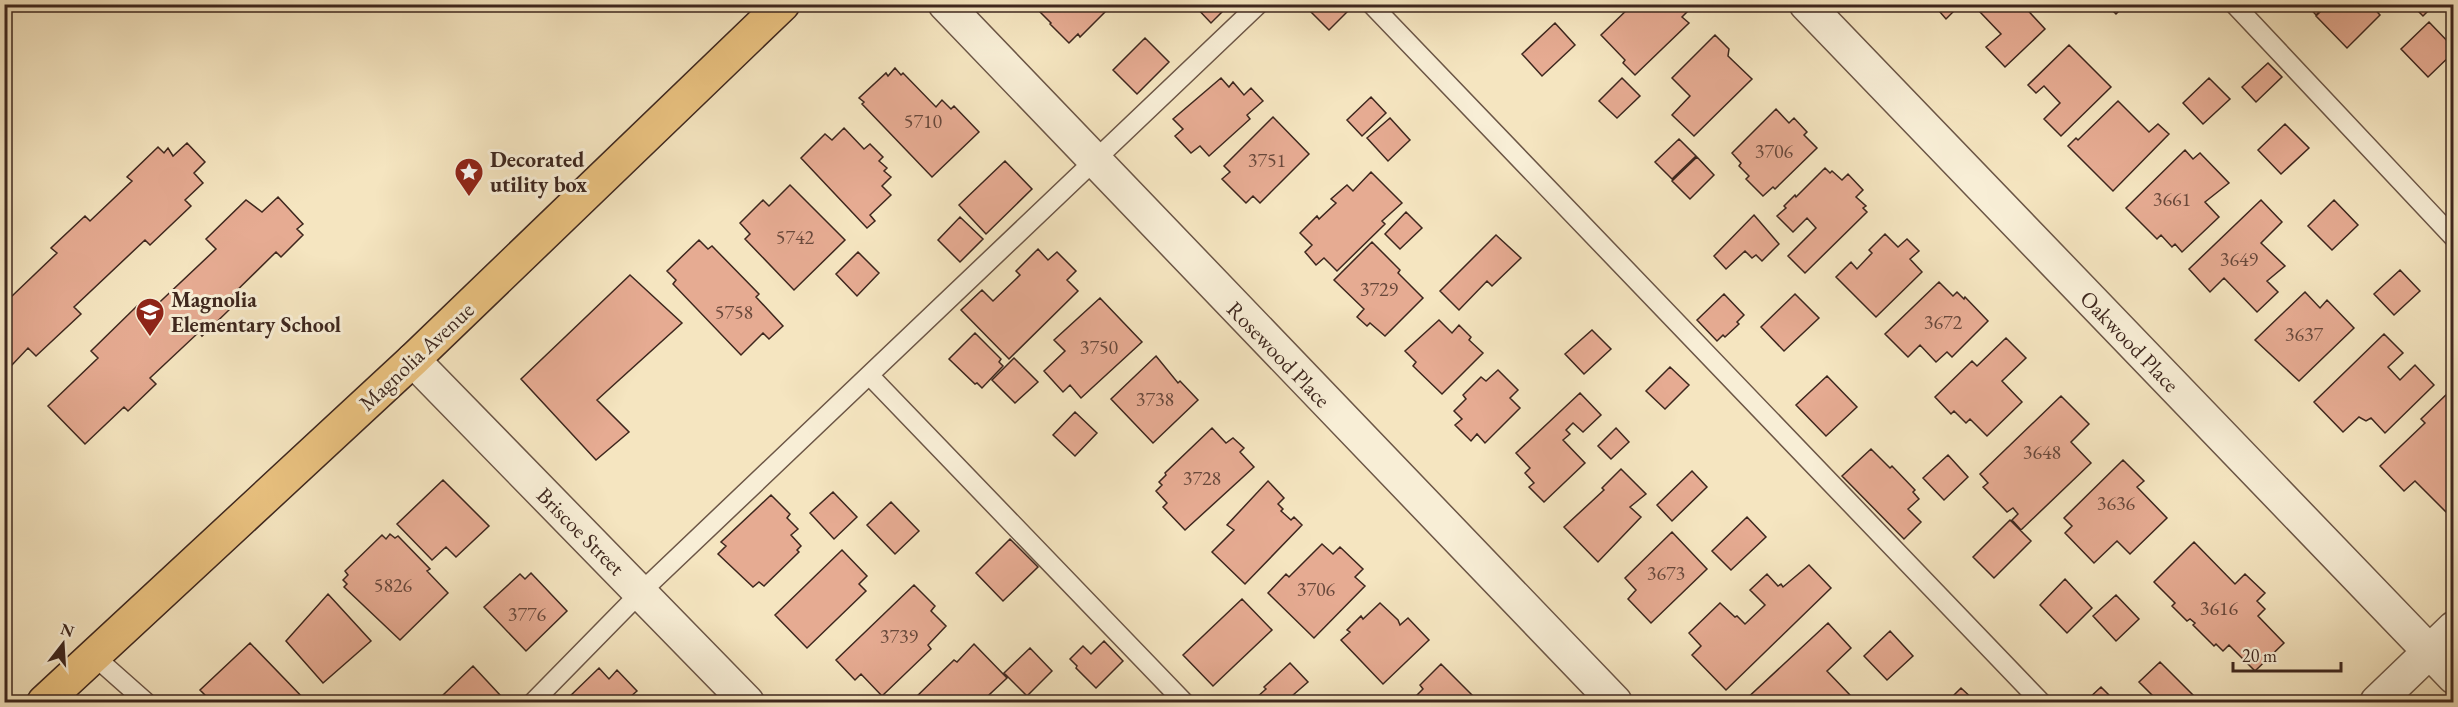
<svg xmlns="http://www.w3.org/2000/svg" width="2458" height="707" viewBox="0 0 2458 707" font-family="'EB Garamond',serif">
  <rect width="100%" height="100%" fill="#f5e5c0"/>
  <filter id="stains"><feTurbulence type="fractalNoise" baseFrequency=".00333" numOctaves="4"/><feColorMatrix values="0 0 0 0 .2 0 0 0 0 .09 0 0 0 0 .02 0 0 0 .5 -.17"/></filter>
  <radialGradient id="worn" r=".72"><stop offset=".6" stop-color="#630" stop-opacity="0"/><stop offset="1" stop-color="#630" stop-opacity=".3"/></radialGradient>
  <path fill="#e6ab92" stroke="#3e271e" stroke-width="1.5" d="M1038 4H1113L1080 37 1078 34 1069 43 1050 24 1051 23 1040 12 1043 9Z
    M1193 4H1230L1211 23Z
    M1303 4H1354V5L1329 30Z
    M1572 4H1586L1579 11Z
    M1633 4H1686L1690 9 1682 17 1689 23 1635 75 1623 63 1625 60 1601 35Z
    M1933 4H1961L1946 19Z
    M1988 4H2022L2045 29 2005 67 1986 47 2001 34 1980 12Z
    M2106 4H2126L2116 14Z
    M2306 4H2327L2316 15Z
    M2328 4H2370L2380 15 2347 48 2316 16Z
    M2411 4H2435L2423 16Z
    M2429 22 2454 48V52L2428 77 2401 49Z
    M1555 23 1575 45 1542 76 1522 54Z
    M1715 35 1729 49 1728 56 1752 79 1694 136 1672 115 1690 96 1672 78Z
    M1145 38 1169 62 1137 94 1113 70Z
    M2069 45 2111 87 2061 136 2044 119 2060 103 2044 86 2036 93 2028 85Z
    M2268 63 2282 77 2256 102 2242 87Z
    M895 68 901 75 903 73 936 107 942 100 951 109 954 106 979 132 932 177 862 104 864 102 859 98 886 73 888 76Z
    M1221 78 1229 87 1233 82 1244 95 1251 88 1263 101 1247 115 1250 119 1209 156 1200 146 1191 153 1175 136 1183 129 1173 119Z
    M1622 78 1640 96 1617 118 1599 101Z
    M2209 78 2230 99 2203 124 2183 103Z
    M1371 97 1386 113 1362 136 1347 120Z
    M2118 101 2149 132 2158 124 2169 134 2113 191 2068 146 2076 138 2078 140Z
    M1776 109 1789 123 1794 118 1807 132 1804 135 1817 148 1775 189 1773 187 1763 196 1746 179 1749 176 1739 166 1741 163 1732 153Z
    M1273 117 1309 154 1260 203 1253 196 1246 203 1222 179 1230 172 1224 166Z
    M1390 118 1410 140 1388 161 1367 138Z
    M2285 124 2309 148 2281 174 2258 150Z
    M844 128 864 149 870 144 883 157 879 161 887 168 884 171 891 177 882 186 891 195 870 215 875 221 867 228 801 158 825 134 832 140Z
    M1679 139 1696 156 1672 179 1655 162Z
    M187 143 205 162 194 173 203 183 185 200 191 206 150 245 145 240 74 307 81 314 36 356 28 348 12 365 4 357V297L8 294 11 297 57 253 51 248 85 216 90 221 132 181 127 177 158 147 164 153 168 148 173 156Z
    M2185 150 2193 159 2200 153 2229 183 2205 202 2219 217 2182 252 2175 244 2172 247 2161 235 2157 239 2126 208Z
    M1697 157 1714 175 1690 199 1672 181Z
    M1005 161 1032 189 986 234 959 205Z
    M1825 168 1830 173 1832 171 1842 180 1848 174 1863 190 1856 197 1866 206 1863 208 1867 212 1805 273 1788 256 1816 228 1807 218 1793 232 1777 216 1786 208 1784 206 1795 195 1796 197Z
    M1371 172 1402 203 1382 221 1385 224 1337 271 1324 258 1316 265 1305 252 1312 245 1300 233 1317 216 1319 219 1336 203 1331 199 1347 185 1353 191Z
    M790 185 845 240 794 290 745 239 750 234 740 223 763 200 769 206Z
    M278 197 303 224 297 229 303 235 281 257 276 252 224 303 229 310 202 336 199 332 150 378 156 384 128 411 124 407 85 444 48 406 98 358 91 351 137 306 146 315 216 249 206 239 246 200 262 212Z
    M2261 200 2282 222 2261 243 2285 266 2267 281 2278 292 2257 312 2224 278 2210 292 2189 269Z
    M2334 200 2358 225 2332 250 2308 226Z
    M1406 212 1422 228 1400 249 1385 234Z
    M1754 215 1779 244 1762 261 1756 255 1752 258 1745 251 1726 269 1714 256Z
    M960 217 983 239 960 262 938 240Z
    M1885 234 1898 247 1907 239 1919 251 1910 259 1922 272 1876 317 1836 277 1851 262 1857 269 1872 253 1869 250Z
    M1496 235 1521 258 1492 286 1487 281 1459 310 1440 291Z
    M699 240 708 249 712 246 759 294 756 297 783 326 769 339 763 333 741 355 673 284 676 280 667 271Z
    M1372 242 1400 270 1398 273 1423 298 1385 336 1370 323 1367 326 1357 317 1364 309 1334 280Z
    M1038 249 1048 260 1057 252 1076 271 1067 280 1078 291 1009 359 961 310 982 290 993 301 1020 275 1016 271Z
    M858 252 879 273 857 296 836 274Z
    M2400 270 2420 291 2394 315 2374 294Z
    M630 275 682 323 597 400 629 432 596 460 521 379Z
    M1939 282 1953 296 1957 292 1964 299 1965 297 1988 321 1952 357 1947 352 1936 362 1920 345 1908 357 1885 334Z
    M2305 292 2320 308 2327 300 2354 328 2299 381 2255 340Z
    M1724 294 1744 315 1737 322 1739 324 1725 337 1723 335 1717 341 1697 320Z
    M1795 294 1819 318 1784 351 1761 327Z
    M1100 298 1142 342 1081 398 1070 385 1063 392 1044 371 1065 351 1054 340Z
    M1439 320 1452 333 1459 325 1471 337 1469 340 1483 353 1442 394 1413 366 1416 362 1405 351Z
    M1592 330 1611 349 1584 374 1565 354Z
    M975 333 1001 359 999 362 1003 366 982 388 977 383 975 384 949 359Z
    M2384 334 2403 353 2388 367 2400 380 2415 365 2434 385 2385 433 2371 418 2366 421 2359 417 2343 432 2314 402Z
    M2006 338 2026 358 2002 381 2022 402 1987 436 1970 419 1966 423 1954 411 1951 414 1935 397 1972 361 1977 366Z
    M1156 356 1178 383 1180 381 1198 400 1153 443 1111 399Z
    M1014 358 1038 382 1015 403 992 380Z
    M1670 367 1689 385 1665 409 1646 391Z
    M1498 370 1518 390 1510 398 1520 408 1485 443 1477 434 1471 441 1455 425 1462 419 1454 411 1466 399 1463 395 1481 377 1486 381Z
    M1827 376 1857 407 1826 436 1796 405Z
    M2450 391 2454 394 2453 519 2415 481 2404 491 2380 466 2425 423 2421 419Z
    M1580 393 1601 415 1583 432 1573 423 1566 430 1570 434 1563 440 1585 463 1544 502 1529 487 1534 483 1525 473 1530 468 1516 453Z
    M2061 396 2089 424 2071 442 2091 463 2021 530 2012 520 2018 514 2013 508 2007 512 1983 487 1988 483 1980 474Z
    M1075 412 1097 433 1075 456 1053 435Z
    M1212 428 1226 443 1233 438 1244 448 1240 452 1254 467 1185 530 1163 507 1167 503 1156 491 1162 485 1159 482 1166 475 1165 473Z
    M1616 428 1629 442 1611 459 1598 446Z
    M1871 449 1890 468 1892 466 1915 490 1913 492 1919 499 1908 509 1921 522 1904 539 1842 476Z
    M1948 455 1968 477 1944 500 1923 478Z
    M2123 460 2144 481 2137 487 2167 518 2130 554 2117 541 2094 563 2065 533 2072 526 2064 518Z
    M1621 469 1646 494 1630 507 1641 517 1598 562 1564 527 1604 490 1602 488Z
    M1692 471 1707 487 1672 521 1657 505Z
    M443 480 489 526 456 557 446 547 432 560 397 524Z
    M1268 481 1284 498 1278 504 1283 509 1281 511 1291 520 1294 517 1302 525 1245 584 1212 552 1234 530 1227 525Z
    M833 492 857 517 834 539 810 513Z
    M771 495 790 514 787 518 798 529 791 535 801 546 797 550 799 552 764 586 759 582 753 587 718 554 726 546 721 542Z
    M891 502 919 531 895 554 867 525Z
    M1747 517 1766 537 1731 570 1712 551Z
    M2010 520 2031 541 1994 578 1973 557Z
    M1672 532 1707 569 1651 623 1628 599 1636 590 1625 578Z
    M390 534 395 538 398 536 430 569 427 571 448 593 400 640 344 587 347 584 343 580 348 575 345 571 382 535 386 539Z
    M1010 539 1038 567 1003 601 976 573Z
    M2194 542 2235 584 2245 574 2265 593 2257 601 2265 609 2258 616 2284 643 2255 671 2229 645 2223 651 2216 644 2214 646 2193 625 2195 623 2190 619 2187 621 2172 606 2175 603 2154 582Z
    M1322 544 1333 554 1340 547 1363 569 1355 577 1365 586 1314 638 1268 593 1286 574 1289 577Z
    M842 550 867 576 859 584 866 591 807 648 775 615Z
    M1809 565 1831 588 1726 690 1692 655 1701 646 1689 633 1720 603 1735 617 1737 616 1745 624 1765 605 1750 590 1767 574 1778 586 1781 584 1783 587Z
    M531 573 567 611 526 651 484 607 520 574 525 579Z
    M2065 579 2092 608 2067 633 2040 605Z
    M914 585 935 606 931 611 946 626 928 645 931 649 882 696 861 674 855 680 836 660Z
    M328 594 371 641 323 683 286 641Z
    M2116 595 2139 619 2116 641 2093 616Z
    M1242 599 1272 630 1213 686 1183 655Z
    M1380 603 1398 620 1400 625 1408 618 1429 640 1383 684 1341 640 1350 632 1347 630 1361 616 1363 619Z
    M1828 623 1851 648 1827 671 1850 695 1843 702H1743Z
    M1890 631 1913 656 1887 680 1864 656Z
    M1104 641 1123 661 1096 688 1076 668 1077 666 1070 659 1083 646 1091 654Z
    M250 643 307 702H212L200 690Z
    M974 644 1007 678 989 695 992 697 987 702H911L954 660 957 662Z
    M1030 648 1052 671 1027 696 1004 673Z
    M2160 662 2200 702H2151L2155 698 2139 682Z
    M1290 663 1308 682 1285 702H1260L1256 698 1266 689 1264 687Z
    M1441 664 1479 702H1402L1409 696 1412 700 1423 689 1420 685Z
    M473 666 500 695 492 702H448L442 696Z
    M599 668 609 679 617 670 637 691 629 698 633 702H570L567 699Z
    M2101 687 2116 702H2085Z
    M1961 688 1976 702H1947Z"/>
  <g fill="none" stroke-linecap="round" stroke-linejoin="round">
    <g stroke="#6c5646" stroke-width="21">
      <path id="service" d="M1371 4 2041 702
        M2234 4 2454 238
        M870 376 1184 702
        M94 656 146 702
        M533 702 641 592 1259 4"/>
    </g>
    <g stroke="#6c5646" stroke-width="36">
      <path id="minor" d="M945 4 1615 702
        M1806 4 2454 677
        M413 360 747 702
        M2377 702 2454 628"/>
    </g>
    <g stroke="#3e271e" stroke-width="36">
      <path id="primary" d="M44 702 413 360 783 4"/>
    </g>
    <use href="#service" stroke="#f8eed6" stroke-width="18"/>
    <use href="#minor" stroke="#f8eed6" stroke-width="33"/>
    <use href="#primary" stroke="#eac280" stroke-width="33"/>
  </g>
  <defs>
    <g id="sight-pin" transform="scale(1.5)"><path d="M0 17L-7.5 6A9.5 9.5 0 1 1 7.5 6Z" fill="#8f2418" stroke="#f8eed6"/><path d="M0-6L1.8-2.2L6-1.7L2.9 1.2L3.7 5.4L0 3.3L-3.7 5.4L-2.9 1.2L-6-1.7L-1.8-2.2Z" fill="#fff"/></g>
    <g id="school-pin" transform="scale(1.5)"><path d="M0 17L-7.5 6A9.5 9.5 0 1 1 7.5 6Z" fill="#8f2418" stroke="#f8eed6"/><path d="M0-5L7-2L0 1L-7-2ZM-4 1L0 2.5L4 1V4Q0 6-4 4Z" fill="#fff"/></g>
  </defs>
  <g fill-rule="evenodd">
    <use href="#sight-pin" x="469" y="172"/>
    <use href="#school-pin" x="150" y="312"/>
  </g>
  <g text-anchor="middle" stroke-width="6" stroke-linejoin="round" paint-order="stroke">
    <g font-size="20" fill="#68483b">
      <text x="923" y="128">5710</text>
      <text x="1774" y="158">3706</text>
      <text x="1267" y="167">3751</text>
      <text x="2172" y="206">3661</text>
      <text x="795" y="244">5742</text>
      <text x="2239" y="266">3649</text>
      <text x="1379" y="296">3729</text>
      <text x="734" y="319">5758</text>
      <text x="1943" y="329">3672</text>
      <text x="2304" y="341">3637</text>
      <text x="1099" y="354">3750</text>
      <text x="1155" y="406">3738</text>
      <text x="2042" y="459">3648</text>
      <text x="1202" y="485">3728</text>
      <text x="2116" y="510">3636</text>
      <text x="1666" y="580">3673</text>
      <text x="393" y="592">5826</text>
      <text x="1316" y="596">3706</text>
      <text x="2219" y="615">3616</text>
      <text x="527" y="621">3776</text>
      <text x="899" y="643">3739</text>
    </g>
    <g font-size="22" font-weight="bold" fill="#3e271e" stroke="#f8eed6" text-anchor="start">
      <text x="490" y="167">Decorated<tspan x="490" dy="25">utility box</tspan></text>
      <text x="171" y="307">Magnolia<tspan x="171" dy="25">Elementary School</tspan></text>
    </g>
    <g font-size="22" fill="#3e271e" stroke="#f8eed6">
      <text transform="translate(2130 341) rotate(46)" y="8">Oakwood Place</text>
      <text transform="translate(1279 354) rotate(46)" y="8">Rosewood Place</text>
      <text transform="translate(416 356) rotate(-43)" y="8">Magnolia Avenue</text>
      <text transform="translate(581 531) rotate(45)" y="8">Briscoe Street</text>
    </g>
  </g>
  <rect width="2458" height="707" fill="none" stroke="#f5e5c0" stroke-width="24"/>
  <rect x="6" y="6" width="2446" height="695" fill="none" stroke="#3e271e" stroke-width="3"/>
  <rect x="12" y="12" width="2434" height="683" fill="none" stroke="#3e271e" stroke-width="1.5"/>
  <g transform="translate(63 644) rotate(17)" stroke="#f8eed6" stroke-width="4.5" paint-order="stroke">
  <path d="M0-4.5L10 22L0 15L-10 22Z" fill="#3e271e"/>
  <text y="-9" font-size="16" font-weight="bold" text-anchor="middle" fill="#3e271e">N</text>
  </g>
  <path d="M2233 662v9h108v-9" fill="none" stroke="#3e271e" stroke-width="3"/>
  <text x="2242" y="662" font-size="18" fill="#3e271e" stroke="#f8eed6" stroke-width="4.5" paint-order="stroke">20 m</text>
  <rect width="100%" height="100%" filter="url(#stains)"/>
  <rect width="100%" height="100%" fill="url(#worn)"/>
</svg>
